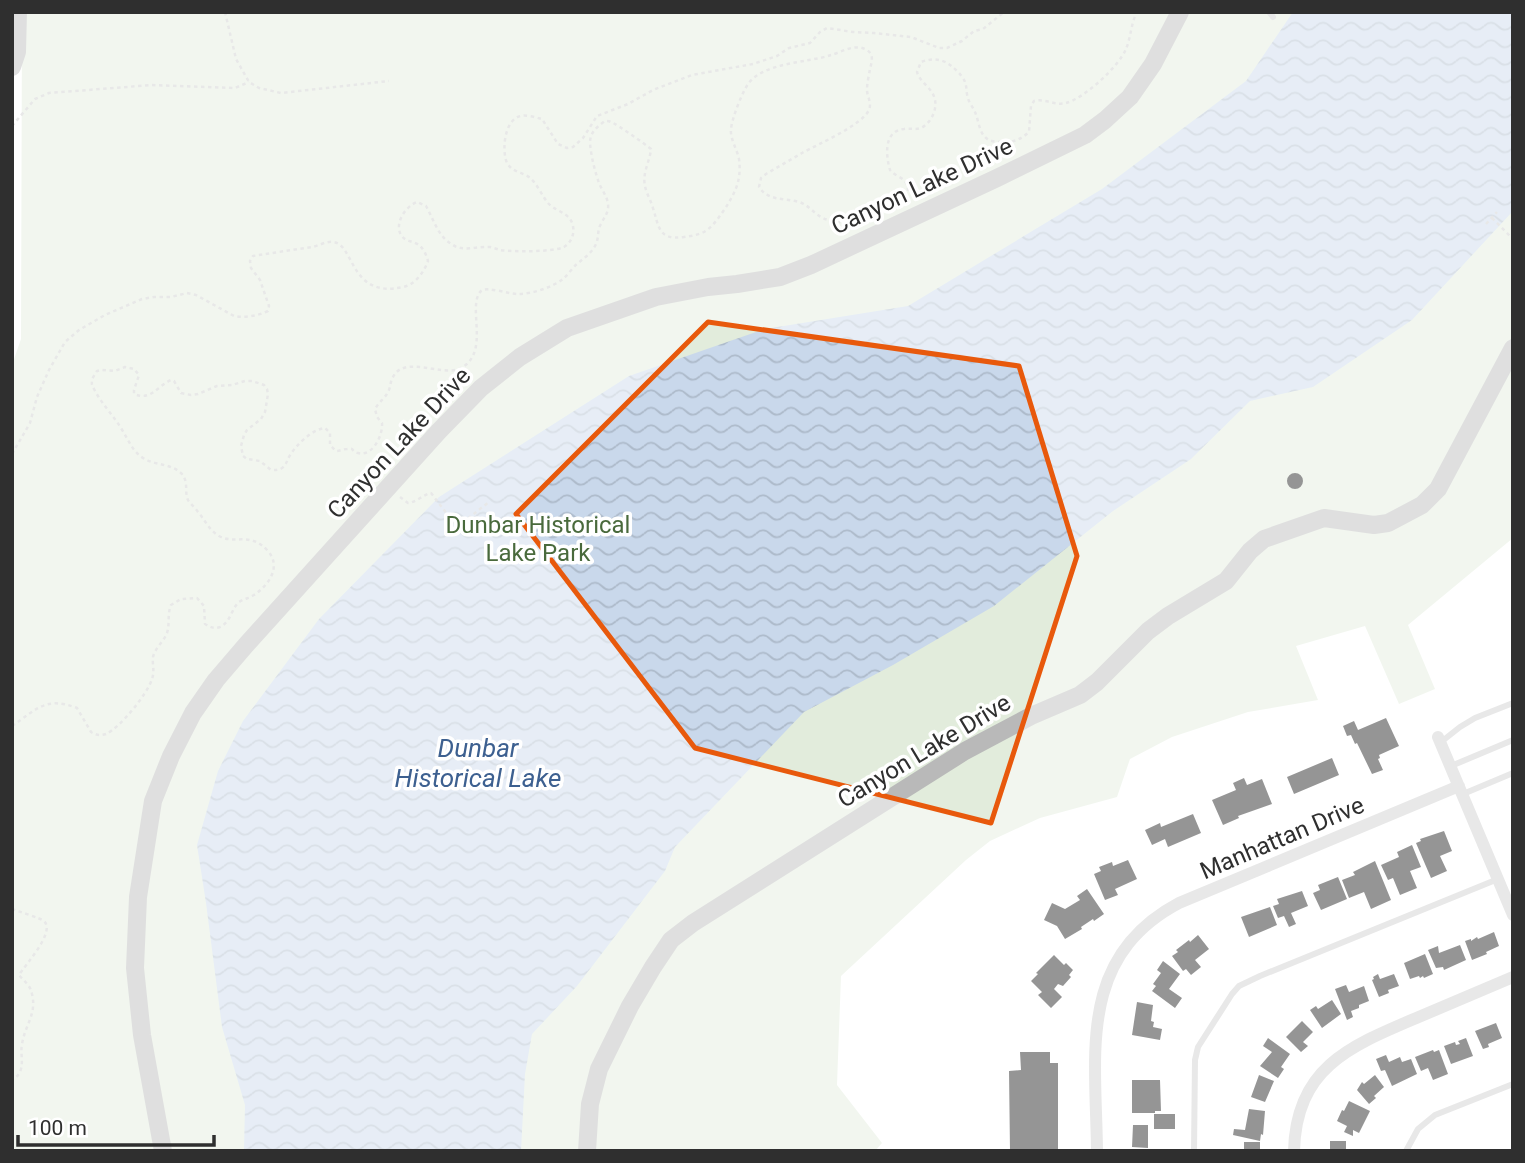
<svg xmlns="http://www.w3.org/2000/svg" width="1525" height="1163" viewBox="0 0 1525 1163" font-family="Roboto,sans-serif">
  <defs>
    <pattern id="water-waves" width="16" height="10" patternUnits="userSpaceOnUse" patternTransform="scale(1.75)"><rect width="16" height="10" fill="#c9d8eb"/><path d="M0 5q4-4 8 0t8 0" fill="none" stroke="#adbaca"/></pattern>
  </defs>
  <rect width="100%" height="100%" fill="#fff"/>
  <path fill="#e2ecdc" d="M22 12H1513V538L1408 625 1435 689 1399 704 1365 626 1296 646 1318 700 1248 712 1172 737 1130 759 1117 797 1040 818 990 841 966 860 841 976 837 1085 882 1143 875 1151H12V365L21 339Z"/>
  <path fill="url(#water-waves)" d="M1293 12H1513V211L1412 320 1313 387 1250 401 1191 459 1113 511 994 606 893 665 804 712 675 847 665 871 577 986 532 1034 525 1074 521 1151H244L245 1105 222 1027 206 903 197 845 218 771 243 721 319 619 439 497 629 376 765 329 908 306 1102 189 1246 81Z"/>
  <path fill="#161616" d="M1287 481a8 8 0 1 1 16 0a8 8 0 1 1-16 0Z
    M1386 718 1399 746 1379 755 1380 758 1378 759 1383 770 1372 774 1357 743 1355 744 1351 735 1347 736 1343 726 1354 721 1358 730Z
    M1332 758 1339 775 1294 794 1287 777Z
    M1244 778 1247 785 1262 779 1272 804 1238 816 1239 818 1223 825 1212 800 1236 790 1233 783Z
    M1193 814 1201 833 1168 847 1165 839 1152 845 1145 830 1160 823 1161 827Z
    M1444 831 1452 851 1440 856 1447 871 1431 878 1416 843 1421 841 1420 839Z
    M1412 845 1421 867 1410 871 1417 888 1400 895 1393 878 1388 880 1381 865 1399 857 1397 852Z
    M1128 860 1137 879 1115 889 1118 895 1105 900 1094 874 1101 871 1099 867 1112 862 1113 866Z
    M1375 861 1391 900 1371 909 1364 892 1349 898 1342 880 1355 875 1353 872Z
    M1338 877 1347 899 1321 910 1313 893 1320 890 1318 885Z
    M1087 889 1104 914 1094 921 1093 919 1081 927 1082 929 1065 939 1057 926 1044 920 1052 903 1065 909 1080 900 1077 896Z
    M1302 891 1308 906 1291 913 1296 924 1289 927 1284 916 1278 918 1273 906 1279 904 1277 899Z
    M1270 907 1277 925 1249 937 1241 917Z
    M1494 932 1499 946 1486 952 1487 954 1472 960 1465 941 1471 939V941L1477 937 1478 939Z
    M1198 935 1209 949 1195 960 1201 967 1191 975 1186 969 1183 971 1172 956 1178 952 1176 950 1189 940 1190 942Z
    M1460 945 1466 960 1444 970 1443 967 1436 968 1428 950 1438 946 1439 953Z
    M1425 954 1433 974 1424 978 1423 976 1420 978 1419 976 1410 979 1404 963Z
    M1054 955 1064 965 1066 963 1073 970 1069 975 1071 977 1063 986 1058 984 1054 989 1062 997 1051 1008 1038 995 1042 992 1031 981 1038 974 1036 973Z
    M1163 961 1180 974 1169 989 1182 998 1175 1008 1152 991 1156 986 1153 984 1161 973 1157 970Z
    M1378 974 1380 979 1394 974 1399 986 1388 990 1389 993 1379 997 1372 980 1374 979 1373 977Z
    M1346 985 1349 992 1364 986 1369 1001 1359 1005V1008L1351 1011 1353 1017 1347 1020 1335 989Z
    M1332 1000 1341 1014 1322 1028 1310 1010 1316 1006 1318 1009Z
    M1137 1002 1153 1005 1151 1021 1154 1022 1153 1027 1162 1029 1160 1040 1132 1035Z
    M1302 1021 1313 1032 1303 1042 1308 1046 1301 1052 1286 1037Z
    M1496 1023 1502 1038 1488 1044 1489 1047 1483 1049 1475 1031Z
    M1268 1038 1290 1054 1281 1067 1284 1069 1278 1078 1260 1066 1272 1052 1263 1046Z
    M1466 1038 1473 1056 1451 1064 1444 1046 1455 1042 1456 1045 1460 1044 1458 1041Z
    M1433 1050 1434 1052 1439 1050 1448 1074 1433 1080 1428 1068 1421 1071 1415 1057Z
    M1020 1052H1050V1063H1058V1151H1010L1009 1071 1021 1070Z
    M1386 1055 1389 1062 1400 1057 1402 1062 1411 1059 1417 1074 1392 1086 1385 1070 1381 1071 1376 1059Z
    M1259 1075 1274 1081 1265 1102 1251 1097Z
    M1375 1075 1384 1087 1374 1096 1376 1098 1369 1104 1357 1090 1362 1082 1364 1084Z
    M1132 1080H1160L1161 1111H1155V1113H1132Z
    M1349 1101 1370 1111 1359 1133 1353 1130V1136L1344 1132 1347 1126 1337 1121 1342 1110 1344 1111Z
    M1249 1109 1265 1111 1263 1135 1261 1134 1260 1141 1233 1135 1234 1129 1245 1130Z
    M1154 1114H1175V1129H1154Z
    M1133 1125H1148V1148L1132 1147Z
    M1330 1141H1346V1151H1330Z
    M1244 1142H1260V1151H1244Z"/>
  <g fill="none" stroke-linecap="round" stroke-linejoin="round">
    <path stroke="#ccc" stroke-width="2.5" stroke-dasharray="3.5 3.5" stroke-linecap="butt" d="M225 12 236 59 249 82 259 88 281 93 389 81
      M12 126 35 99 49 93 152 85 235 88 249 82
      M896 208C903 201 913 192 905 181 901 177 894 175 890 170 886 156 883 131 904 129 910 128 915 130 921 128 931 123 937 110 935 100 933 88 920 83 917 72L921 62C937 56 948 61 959 73 961 75 964 79 965 82 967 87 966 93 968 98 969 103 973 107 975 112 979 121 979 135 989 140 994 142 1000 142 1005 142 1015 142 1021 139 1029 132L1031 106 1034 101C1045 98 1055 106 1066 103 1085 98 1119 66 1126 49 1131 37 1131 23 1137 12
      M1492 218 1513 239
      M1486 224 1497 212
      M12 454 30 423 37 397 49 370 65 342 79 330 105 315 142 299 154 297H171L187 293 196 295 234 316C245 318 257 316 268 311L269 306 260 280 251 268 250 261 253 256C272 253 292 250 312 247 318 246 326 241 333 242 355 244 349 299 403 287 415 285 424 272 428 261 421 236 408 246 401 235 394 223 406 206 417 202L426 206C434 220 438 237 453 245 463 252 478 246 490 247 494 248 497 249 500 250 512 252 554 252 564 247 569 244 572 239 573 234 574 229 573 223 570 219 565 212 554 210 548 203 542 196 537 183 529 177 522 172 512 172 507 163 502 152 504 125 516 118 523 113 534 117 542 119L558 144 567 148 573 147 583 138 597 116 628 104 653 90 692 75 753 64 777 56 789 48 810 43 820 32 827 28 853 32 874 33 911 37 939 48H947L962 41 974 31 983 29 1004 12
      M400 497 408 503C417 502 422 495 431 493L457 527 453 530
      M457 527 489 502
      M12 726C37 709 46 696 77 708L91 732C96 735 100 736 106 734 120 728 148 693 152 679 155 671 152 664 153 657 155 648 164 641 167 633 170 624 167 615 171 605L181 599 197 598 204 606 205 624C210 627 214 629 220 627 231 622 231 609 239 602 244 599 249 598 254 595 268 586 282 567 268 551 250 531 235 545 219 536 209 530 205 520 198 512 195 507 190 504 188 500 184 491 189 483 182 474 171 463 156 466 143 458 132 451 128 439 121 428 113 415 101 403 94 389 91 384 92 384 92 379L97 371 102 370 115 371 125 367 134 369 139 375 134 390V394C151 401 156 387 171 380L174 381 181 393 191 395 198 394 217 386 232 385 245 381H252L264 385 267 389 268 394 265 412 261 419 247 430 244 435 241 446 243 456 247 459 260 461 271 470C276 470 279 470 282 468 287 464 286 462 289 457 295 446 312 429 325 428L330 433V445L336 451C340 451 343 449 347 449 356 448 350 451 358 453 373 457 383 435 382 423L377 417 375 409C379 402 385 398 388 392 391 387 390 381 393 377 404 355 441 376 459 369 492 354 466 306 481 291 486 286 509 294 517 294 532 294 551 288 563 279 568 275 572 268 577 264 584 258 592 253 596 244 599 238 597 230 601 224 604 217 609 213 608 204 607 195 600 188 598 180 594 168 591 155 590 143 590 132 597 127 605 121 607 121 609 121 611 122 615 123 648 146 651 149 650 161 642 173 645 186 646 192 650 199 652 205 659 225 657 241 684 237 691 236 698 235 704 232 712 227 717 220 722 213 734 195 742 182 739 159 737 149 730 139 731 129 732 118 742 93 748 84 764 62 807 63 831 55 842 52 855 43 867 50 874 55 872 61 870 69 869 75 867 83 867 90 867 96 872 103 869 110 861 126 818 144 802 153 790 160 778 167 766 174L761 178 759 187C768 201 784 198 799 202 809 205 814 214 823 218 835 224 855 222 868 221
      M12 909C20 912 40 918 44 921 56 932 25 965 19 975 24 981 31 986 32 994 37 1014 25 1025 22 1044 20 1053 24 1062 20 1072 18 1076 16 1077 12 1080"/>
    <path stroke="#ccc" stroke-width="6" d="M1269 12 1273 17
      M1441 742 1460 727 1475 718 1513 703
      M1451 766 1513 740
      M1463 794 1513 773
      M1194 1151 1195 1060 1198 1047 1232 994 1239 986 1260 976 1498 879
      M1406 1151 1418 1129 1435 1115 1513 1084"/>
    <path stroke="#ccc" stroke-width="12" d="M1438 737 1513 915
      M1097 1151C1096 1054 1077 957 1179 903L1459 786
      M1294 1151C1296 1069 1348 1047 1414 1019 1447 1005 1480 991 1513 977"/>
    <path stroke="#b9b9b9" stroke-width="18" d="M12 67 17 52 18 12
      M163 1151 142 1035 135 968 138 897 153 801 171 756 193 713 216 680 246 645 439 431 481 388 520 357 567 328 656 297 708 287 737 284 780 277 811 265 997 178 1085 135 1105 120 1130 97 1153 64 1180 12
      M587 1151 590 1104 599 1069 630 1006 653 967 671 940 693 923 965 751 1031 716 1080 695 1097 682 1148 631 1168 616 1226 581 1250 551 1264 539 1324 518 1374 525 1388 523 1422 505 1438 489 1513 348"/>
  </g>
  <path d="M0 0H1525V1163H0ZM708 322 1019 366 1077 556 991 823 695 748 516 514Z" fill="#fff" fill-opacity=".55" fill-rule="evenodd"/>
  <path fill="none" stroke="#e8590c" stroke-width="5" stroke-linejoin="round" d="M708 322 1019 366 1077 556 991 823 695 748 516 514Z"/>
  <g text-anchor="middle" stroke-width="7" stroke-linejoin="round" paint-order="stroke">
    <g font-size="24" fill="#2f2f2f" stroke="#fff">
      <text transform="translate(922 186) rotate(-25)" y="8">Canyon Lake Drive</text>
      <text transform="translate(399 443) rotate(-47)" y="8">Canyon Lake Drive</text>
      <text transform="translate(924 751) rotate(-31)" y="8">Canyon Lake Drive</text>
      <text transform="translate(1282 838) rotate(-23)" y="8">Manhattan Drive</text>
    </g>
    <g font-size="24" fill="#496a3c" stroke="#fff">
      <text x="538" y="533">Dunbar Historical<tspan x="538" dy="28">Lake Park</tspan></text>
    </g>
    <g font-size="26" font-style="italic" fill="#3d6090" stroke="#fff">
      <text x="478" y="757">Dunbar<tspan x="478" dy="30">Historical Lake</tspan></text>
    </g>
  </g>
  <rect width="1525" height="1163" fill="none" stroke="#2f2f2f" stroke-width="28"/>
  <path d="M18 1135v10h196v-10" fill="none" stroke="#2f2f2f" stroke-width="3.5"/>
  <text x="28" y="1135" font-size="21" fill="#2f2f2f" stroke="#ffffff" stroke-width="5" paint-order="stroke">100 m</text>
</svg>
